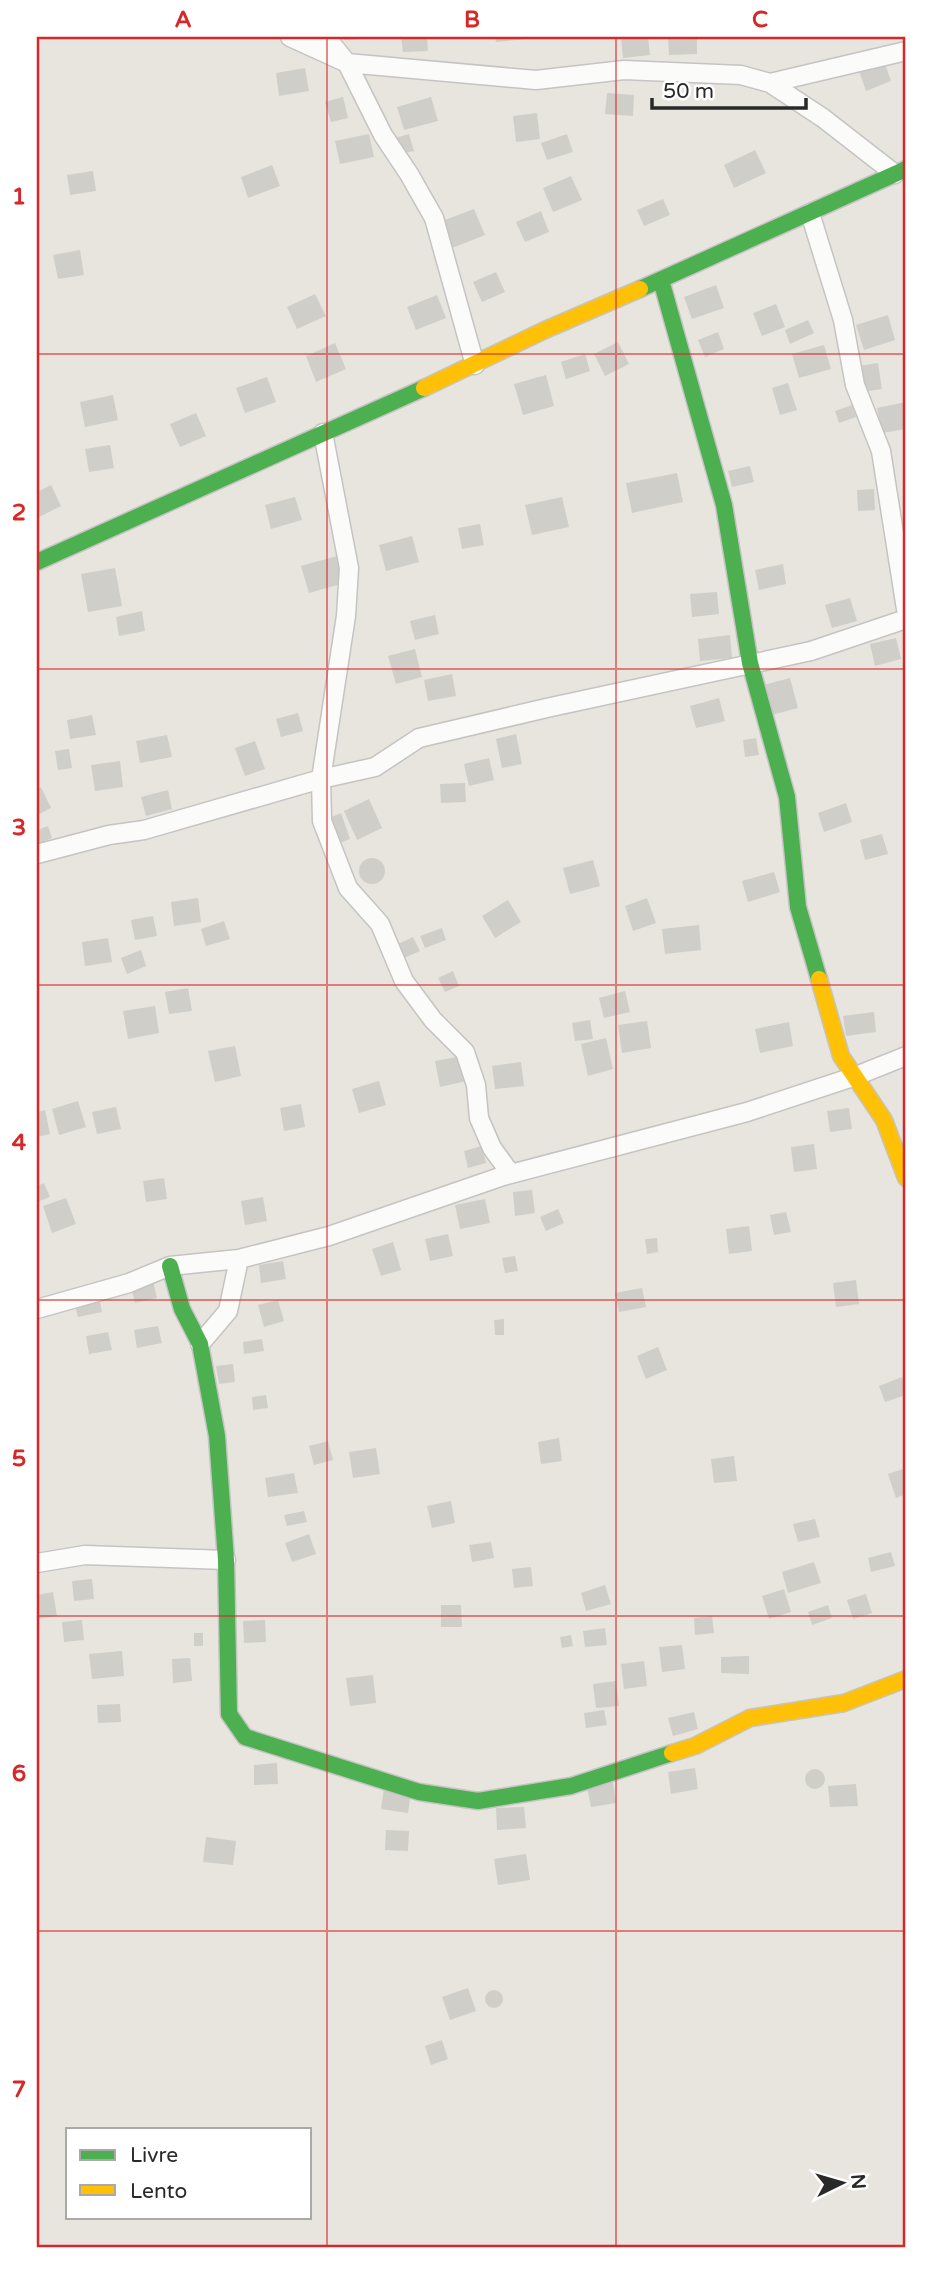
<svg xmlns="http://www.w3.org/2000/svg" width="943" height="2285" viewBox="0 0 943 2285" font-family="'Varela Round',sans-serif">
  <rect width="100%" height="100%" fill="#e7e5de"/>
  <path fill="#d0cec9" d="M343 37H365V39L344 40Z
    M401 37H427L428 51 403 52Z
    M495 37H527V39L496 42Z
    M648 37 650 55 623 58 621 38Z
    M668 37H697V54L669 55Z
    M884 61 891 81 866 91 859 71Z
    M305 68 309 91 279 96 276 73Z
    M607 93 634 95 633 116 605 114Z
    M343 97 348 118 331 122 325 102Z
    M431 97 438 121 404 130 397 107Z
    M537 113 540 139 516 142 513 116Z
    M369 134 374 157 340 164 335 141Z
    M409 134 414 151 400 154 395 138Z
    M567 134 573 152 547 160 541 143Z
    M755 150 766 173 734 188 724 165Z
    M272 165 280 186 248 198 241 177Z
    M93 171 96 191 70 195 67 175Z
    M571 176 582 200 553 212 543 188Z
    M663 199 670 215 644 226 637 210Z
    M474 209 485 235 452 248 442 221Z
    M541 211 549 232 525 242 516 222Z
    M80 250 84 275 58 279 53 255Z
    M496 272 505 292 482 302 473 282Z
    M716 285 724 308 692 319 684 297Z
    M315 294 326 316 297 329 287 307Z
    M437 295 446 318 416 330 407 307Z
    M776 304 785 327 762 336 753 313Z
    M888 315 895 340 864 350 856 325Z
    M808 320 814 333 790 344 785 330Z
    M718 332 724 349 705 357 698 340Z
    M618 342 629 364 605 376 594 354Z
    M335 343 346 369 316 382 306 356Z
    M824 345 831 369 799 378 792 354Z
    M585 354 590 371 566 379 561 362Z
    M878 363 882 389 861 392 858 366Z
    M546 375 554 406 523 415 514 384Z
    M267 377 276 402 245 413 236 388Z
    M788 383 797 410 780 415 772 388Z
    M113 395 118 420 85 427 80 402Z
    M906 402V429L882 433 877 408Z
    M852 405 856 417 839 423 835 411Z
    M196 413 206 436 180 447 170 424Z
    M110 445 114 468 89 472 85 449Z
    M750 466 754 482 732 487 728 471Z
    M677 473 683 502 632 513 626 483Z
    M51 485 61 506 37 518V492Z
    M874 489 875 510 858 511 857 490Z
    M295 497 302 520 271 529 265 505Z
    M562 497 569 527 532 535 525 505Z
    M480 524 484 545 462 549 458 528Z
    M412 536 419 562 386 571 379 545Z
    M337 556 344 583 309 593 301 566Z
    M783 564 786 584 759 590 755 570Z
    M115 568 122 606 88 612 81 574Z
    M717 592 719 614 692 617 690 594Z
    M850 598 857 621 832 628 825 605Z
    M142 611 145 631 119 636 116 617Z
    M435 615 439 634 415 640 410 621Z
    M730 635 732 658 700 661 698 639Z
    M896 638 901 659 875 666 870 644Z
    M415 649 422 677 396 684 388 656Z
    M452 674 456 696 428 701 424 680Z
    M790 678 798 708 768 716 760 686Z
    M719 698 725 721 696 728 690 706Z
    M298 713 303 731 281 737 276 719Z
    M92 715 96 735 70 739 67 720Z
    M516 734 522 764 502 768 496 739Z
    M167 735 172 757 140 763 136 741Z
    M756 738 759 755 745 757 743 740Z
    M255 741 265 769 245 776 235 748Z
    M69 749 72 768 58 770 55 751Z
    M489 758 494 780 469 786 464 764Z
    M120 761 123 787 95 791 91 765Z
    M465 783 466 802 441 803 440 784Z
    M41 787 51 808 37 815V789Z
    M168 790 172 809 146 816 141 797Z
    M369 799 382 828 357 840 344 811Z
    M846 803 852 822 824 832 818 813Z
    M341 813 350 839 335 845 325 820Z
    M48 826 52 838 37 844V830Z
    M882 834 888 854 865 860 860 840Z
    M359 871a13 13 0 1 1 26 0a13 13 0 1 1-26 0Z
    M593 860 600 886 570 894 563 868Z
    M774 872 780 892 748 902 742 881Z
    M198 898 201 922 174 926 171 902Z
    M647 898 656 923 633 931 625 906Z
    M508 900 521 922 495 938 482 916Z
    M153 916 157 936 135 940 131 920Z
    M224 921 230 939 206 946 201 929Z
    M699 925 701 950 665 954 662 929Z
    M442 928 446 940 425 948 420 936Z
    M413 937 420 951 404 958 398 944Z
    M108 938 112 962 85 966 82 942Z
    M141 950 146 966 127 974 121 958Z
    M453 971 459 986 445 992 438 978Z
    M188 988 192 1011 169 1014 165 992Z
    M625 991 630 1012 604 1018 599 998Z
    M155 1006 159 1033 128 1039 123 1011Z
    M874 1012 876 1032 846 1036 843 1016Z
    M590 1020 593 1039 575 1041 572 1023Z
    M647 1021 651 1048 622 1053 618 1025Z
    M789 1022 793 1046 760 1053 755 1029Z
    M606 1038 613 1069 588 1076 581 1044Z
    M235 1046 241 1076 215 1082 208 1051Z
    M461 1056 466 1081 440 1087 435 1061Z
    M521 1062 524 1086 495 1089 492 1066Z
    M379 1081 386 1105 359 1113 352 1089Z
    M78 1101 86 1127 59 1135 52 1109Z
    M301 1104 305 1127 284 1131 280 1108Z
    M116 1107 121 1129 97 1134 92 1112Z
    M849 1108 852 1129 830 1132 827 1111Z
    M45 1110 50 1134 37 1137V1112Z
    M814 1144 817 1169 794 1172 791 1147Z
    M482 1146 486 1163 468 1168 464 1151Z
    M164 1178 167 1199 146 1202 143 1181Z
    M44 1183 50 1197 37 1202V1186Z
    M532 1190 535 1213 515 1216 513 1192Z
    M263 1197 267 1221 245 1225 241 1201Z
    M66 1198 76 1224 52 1233 43 1206Z
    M485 1199 490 1223 460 1229 455 1205Z
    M558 1209 564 1223 546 1231 540 1217Z
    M786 1212 791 1232 774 1235 770 1215Z
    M749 1226 752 1251 729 1254 726 1229Z
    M448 1234 453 1256 430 1261 425 1239Z
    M657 1238 658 1252 647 1254 645 1239Z
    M393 1242 401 1270 381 1276 372 1249Z
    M515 1256 518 1271 505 1273 502 1258Z
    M283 1261 286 1279 261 1283 259 1265Z
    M856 1280 859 1304 836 1307 833 1283Z
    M153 1281 157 1298 135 1303 131 1286Z
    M642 1288 646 1307 619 1312 615 1293Z
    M99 1297 102 1312 78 1317 74 1302Z
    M278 1300 284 1321 264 1327 258 1305Z
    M504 1319V1335H495L494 1320Z
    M158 1326 162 1343 137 1348 134 1330Z
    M108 1332 112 1350 89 1354 86 1336Z
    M262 1339 264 1351 244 1354 243 1342Z
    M658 1347 667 1370 646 1379 637 1356Z
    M233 1364 235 1382 219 1384 216 1366Z
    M902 1377 906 1395 885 1402 879 1386Z
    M266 1395 268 1408 253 1410 252 1397Z
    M559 1438 562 1461 541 1464 538 1442Z
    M328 1441 333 1460 314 1465 309 1446Z
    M376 1448 380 1474 353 1478 349 1452Z
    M734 1456 737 1481 714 1483 711 1459Z
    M906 1468V1494L896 1498 888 1474Z
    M294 1473 298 1493 268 1497 265 1478Z
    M451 1501 455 1523 432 1528 427 1506Z
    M304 1511 307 1522 287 1526 284 1515Z
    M815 1519 820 1537 798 1542 793 1524Z
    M309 1534 316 1554 292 1562 285 1543Z
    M491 1542 494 1558 472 1562 469 1545Z
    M891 1552 895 1566 871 1572 868 1558Z
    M814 1562 821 1583 788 1593 782 1572Z
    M531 1567 533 1586 514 1588 512 1569Z
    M92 1579 94 1599 74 1601 72 1581Z
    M605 1585 611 1604 586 1611 581 1593Z
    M784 1589 791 1612 769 1619 762 1596Z
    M53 1592 57 1616 37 1619V1595Z
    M866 1594 872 1613 853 1619 847 1600Z
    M441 1605H461L462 1627H441Z
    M828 1605 832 1618 812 1625 808 1612Z
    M712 1616 714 1633 695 1635 694 1618Z
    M82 1620 84 1640 64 1642 62 1622Z
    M265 1620 266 1642 244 1643 243 1621Z
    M605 1628 607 1645 585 1647 583 1631Z
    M194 1633H203V1646H194Z
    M571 1635 573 1646 562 1648 560 1637Z
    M682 1645 685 1669 662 1672 659 1647Z
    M122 1651 124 1676 92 1679 89 1654Z
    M749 1656V1674L721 1673V1657Z
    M190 1658 192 1681 173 1683 172 1659Z
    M644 1661 647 1686 624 1689 621 1664Z
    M373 1675 376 1703 350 1706 346 1678Z
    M616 1681 619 1706 596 1708 593 1684Z
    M120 1704 121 1722 98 1723 97 1705Z
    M604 1710 607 1725 586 1728 584 1713Z
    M694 1712 698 1729 673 1736 668 1718Z
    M277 1763 278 1784 254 1785V1765Z
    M695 1768 698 1789 671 1794 668 1772Z
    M805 1779a10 10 0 1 1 20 0a10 10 0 1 1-20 0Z
    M613 1782 616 1803 591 1807 587 1787Z
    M856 1784 858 1806 830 1807 828 1786Z
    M384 1788 411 1792 408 1813 381 1809Z
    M524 1807 526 1828 497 1830 496 1808Z
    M386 1830 409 1831 408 1851 385 1850Z
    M206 1837 236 1841 233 1865 203 1862Z
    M526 1854 530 1880 498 1885 494 1859Z
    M468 1988 476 2011 450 2020 442 1997Z
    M485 1999a9 9 0 1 1 18 0a9 9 0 1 1-18 0Z
    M442 2040 448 2059 431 2065 425 2046Z"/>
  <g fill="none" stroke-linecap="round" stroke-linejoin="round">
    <g stroke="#c5c4c3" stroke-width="21">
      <path id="street" d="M290 37 347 63 536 80 624 70 741 75 770 83 823 118 895 174
        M326 37 347 63 383 135 409 174 434 218 475 365
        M770 83 906 51
        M810 213 843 320 855 385 881 451 906 609
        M323 433 349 568 346 616 321 779 322 821 348 888 380 924 404 981 433 1020 465 1052 476 1085 479 1118 492 1148 511 1174
        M37 854 109 835 144 830 321 779 375 767 419 738 551 707 811 651 906 619
        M239 1259 329 1236 503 1176 747 1112 856 1076 906 1056
        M37 1309 129 1283 170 1266 239 1259 228 1311 200 1344
        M37 1563 85 1555 226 1560"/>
    </g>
    <g stroke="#c5c4c3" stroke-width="19">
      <path id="fast" d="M661 280 724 505 750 663 787 797 798 907 819 979
        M640 289 906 169
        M37 562 424 388
        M170 1266 182 1309 200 1344 217 1436 226 1560 229 1714 245 1737 419 1792 478 1801 571 1786 672 1753"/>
    </g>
    <g stroke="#c5c4c3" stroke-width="19">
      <path id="slow" d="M424 388 545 330 640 289
        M819 979 841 1056 884 1120 906 1178
        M672 1753 695 1746 750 1718 844 1703 906 1679"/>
    </g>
    <use href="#street" stroke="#fbfbfa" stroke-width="18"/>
    <use href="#fast" stroke="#4caf50" stroke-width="16"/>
    <use href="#slow" stroke="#ffc107" stroke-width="16"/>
  </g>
  <path fill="none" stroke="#d62828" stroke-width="2" stroke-opacity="0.55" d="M327 37V2248M616 37V2248M37 354H906M37 669H906M37 985H906M37 1300H906M37 1616H906M37 1931H906"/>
  <rect width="943" height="2285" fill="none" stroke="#ffffff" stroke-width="77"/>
  <rect x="66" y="2128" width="245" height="91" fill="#ffffff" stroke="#a9a9a9" stroke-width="2"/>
  <rect x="80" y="2150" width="35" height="10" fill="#4caf50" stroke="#a9a9a9" stroke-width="2"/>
  <text x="130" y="2162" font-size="21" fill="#292929">Livre</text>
  <rect x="80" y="2185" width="35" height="10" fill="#ffc107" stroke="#a9a9a9" stroke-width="2"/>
  <text x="130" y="2198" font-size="21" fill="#292929">Lento</text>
  <g transform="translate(842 2183) rotate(85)" stroke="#ffffff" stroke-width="5" paint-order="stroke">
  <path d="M0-5L12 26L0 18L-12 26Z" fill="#292929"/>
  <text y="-10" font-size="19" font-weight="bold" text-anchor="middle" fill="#292929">N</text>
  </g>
  <path d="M652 98v10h154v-10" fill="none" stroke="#292929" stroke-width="3.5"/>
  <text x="663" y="98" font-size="21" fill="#292929" stroke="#ffffff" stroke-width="5" paint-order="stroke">50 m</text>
  <rect x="38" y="38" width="866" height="2208" fill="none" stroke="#d62828" stroke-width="2.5"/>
  <g font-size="23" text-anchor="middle" font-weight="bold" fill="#d62828">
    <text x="183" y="27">A</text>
    <text x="472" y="27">B</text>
    <text x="760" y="27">C</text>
    <text x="19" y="204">1</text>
    <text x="19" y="520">2</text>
    <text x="19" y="835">3</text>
    <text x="19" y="1150">4</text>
    <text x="19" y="1466">5</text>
    <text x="19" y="1781">6</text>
    <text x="19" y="2097">7</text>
  </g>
</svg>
